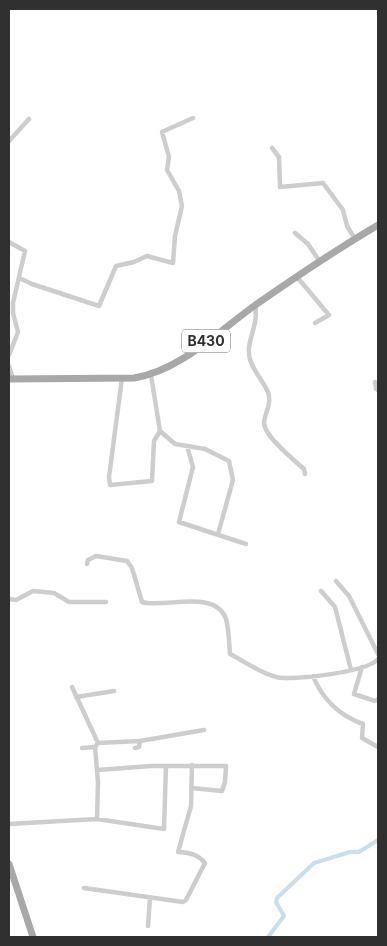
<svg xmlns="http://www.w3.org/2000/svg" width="387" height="946" viewBox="0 0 387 946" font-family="Inter,sans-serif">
  <rect width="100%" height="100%" fill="#fff"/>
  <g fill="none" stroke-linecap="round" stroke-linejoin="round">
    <path stroke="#c9deed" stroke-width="4" d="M268 937 284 916 276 902 277 898 314 863 350 852H359L378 840"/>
    <path stroke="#cdcdcd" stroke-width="4.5" d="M9 141 29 119
      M272 148 279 157 280 187 323 183 343 210 347 226 355 239
      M295 233 308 244 320 262
      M9 242 25 251 13 303V313L18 332 9 355
      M297 277 329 315 315 323
      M19 278 32 284 99 306 116 266 134 262 147 256 173 263 175 236 182 206 179 191 167 170 169 157 162 132 193 118
      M255 305C259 325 247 339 249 354 250 368 263 380 268 392 272 404 265 412 264 423 264 436 295 461 304 469L305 474
      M9 366 13 379
      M151 375 160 431 175 444 205 449 229 461 233 480 218 534
      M122 378 109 477 110 485 152 481 154 441 160 431
      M375 382 376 389 378 390
      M187 446 193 467 179 522 246 544
      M87 564 88 560 96 556 127 561 132 568 142 602C163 609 215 588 226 619 229 629 229 643 230 654 244 661 260 673 276 677 292 681 368 672 378 659
      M336 581 349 596 378 654
      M321 591 335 607 351 670
      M9 599 16 600 33 591 54 593 69 602H106
      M362 667 354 694 375 701 378 699
      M313 676C322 699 340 716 363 724L362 738 378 747
      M72 687 98 743 95 747 82 748
      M76 697 114 691
      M140 741 204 730
      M98 743 140 741 139 747 135 748
      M95 747 98 782 97 819
      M98 770 151 766H226L225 782 222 791 192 788
      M9 824 97 819 164 829 166 766
      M84 888 183 902 186 900 205 863C199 855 188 852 178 852L191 806 192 765
      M148 926 150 898"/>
    <path stroke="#a8a8a8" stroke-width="7" d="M9 379 134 378C179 371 218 332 254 306 294 278 336 250 378 225
      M9 864 33 937"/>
  </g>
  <g text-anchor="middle" stroke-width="5" stroke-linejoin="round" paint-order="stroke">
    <rect fill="#fff" stroke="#6e6e6e" stroke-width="1" x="182" y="329.5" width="48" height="23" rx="4"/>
    <g font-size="14" font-weight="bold" fill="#303030">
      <text x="206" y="346">B430</text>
    </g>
  </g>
  <rect width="387" height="946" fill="none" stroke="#303030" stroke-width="20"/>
</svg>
